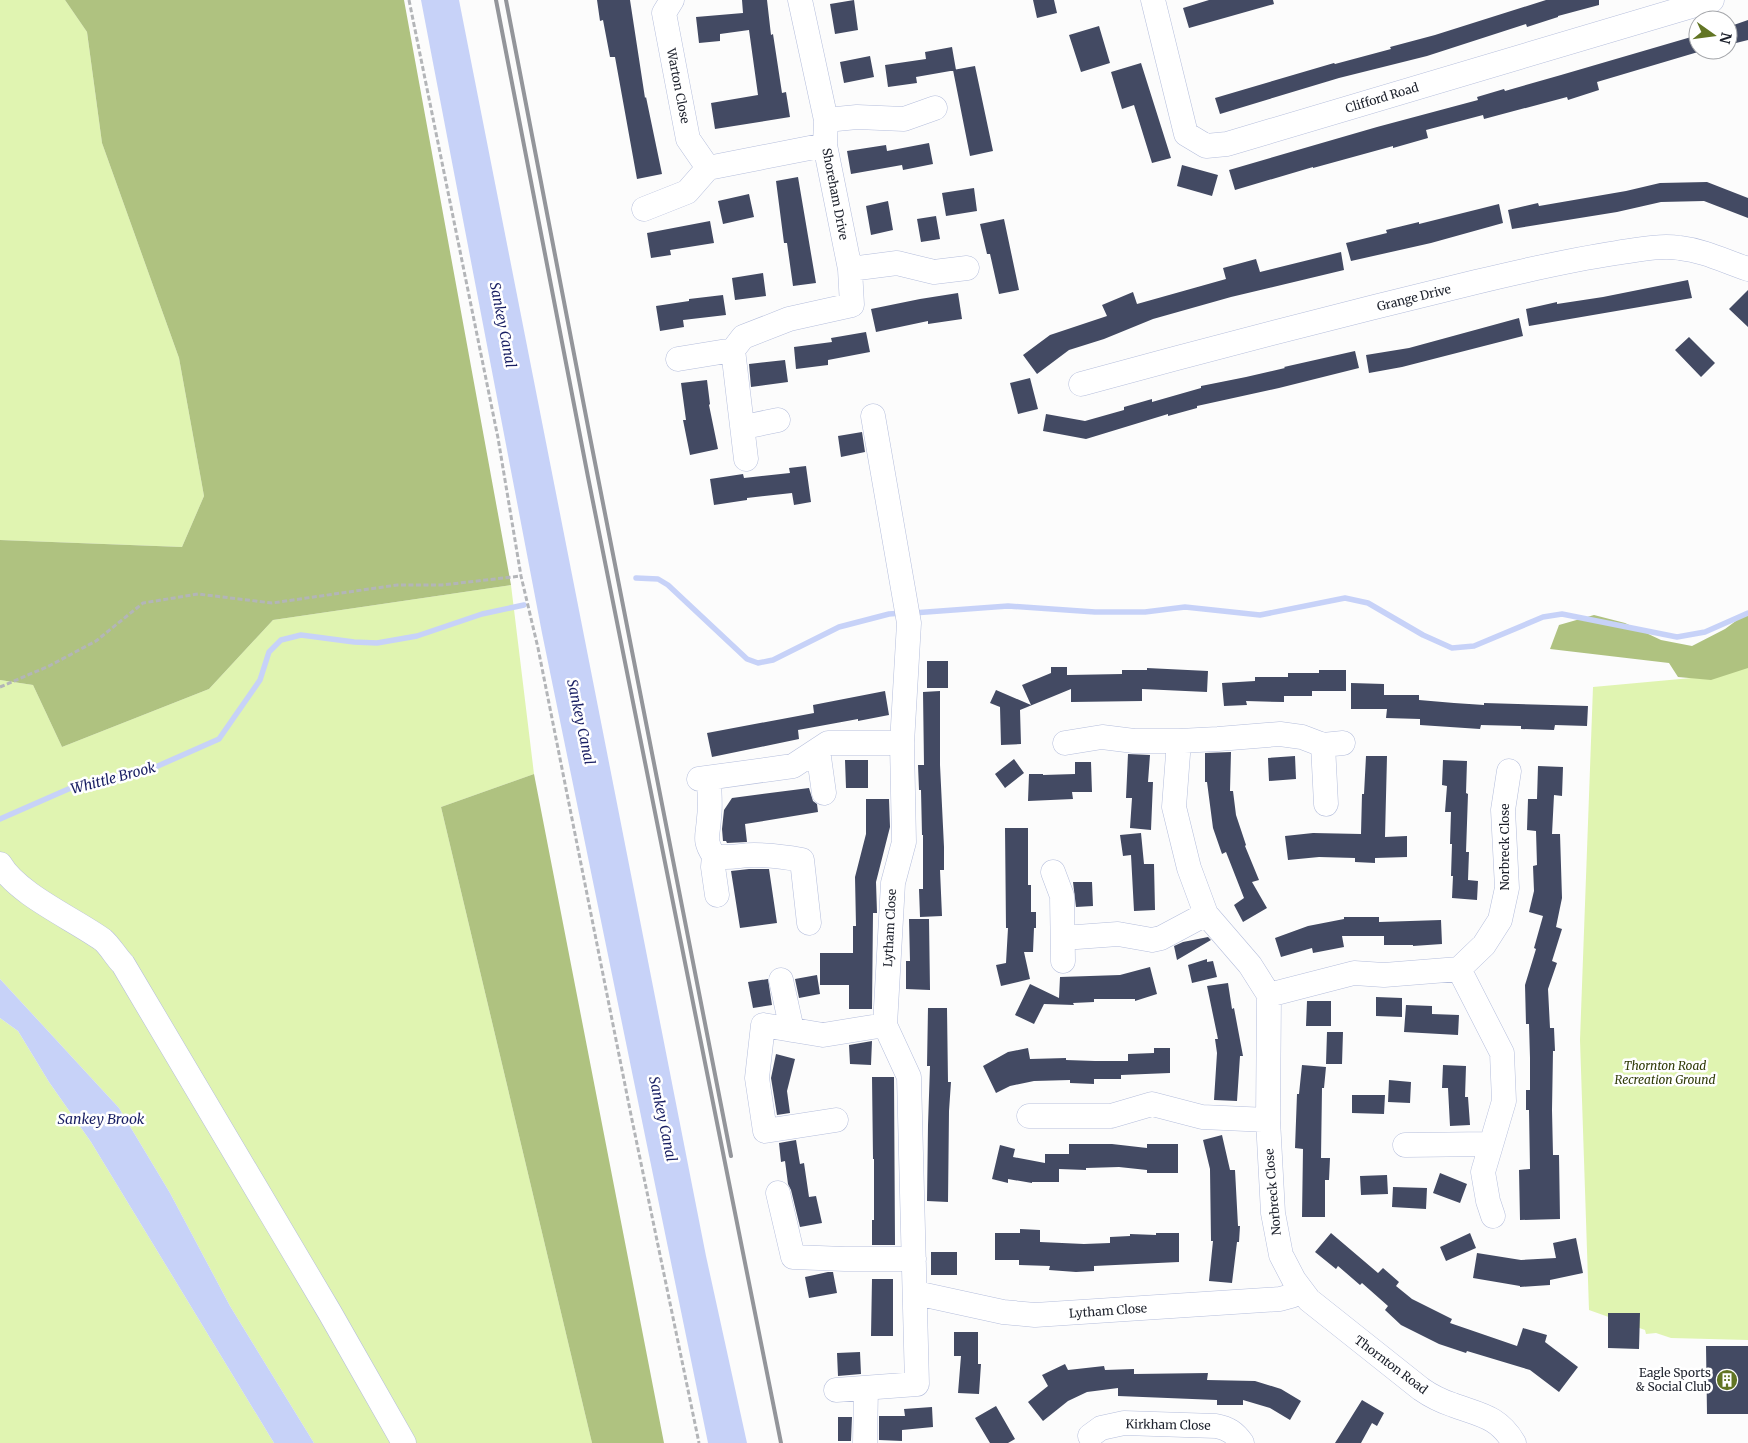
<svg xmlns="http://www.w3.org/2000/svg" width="1748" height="1443" viewBox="0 0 1748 1443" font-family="Merriweather,serif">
  <rect width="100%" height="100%" fill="#fcfcfc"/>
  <path fill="#e0f4b1" d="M0 0H65L87 32 102 143 179 358 204 496 182 547 0 540Z
    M511 585 534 774 441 807 592 1443H314L230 1306 170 1193 119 1108 0 979V680L33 685 62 747 209 689 273 620Z
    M1748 662V1340L1671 1338 1656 1333 1646 1334 1645 1330 1589 1310 1580 1040 1593 687 1713 676Z
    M0 1018 18 1031 49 1082 91 1142 274 1443H0Z"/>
  <path fill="#afc280" d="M65 0H404L511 585 273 620 209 689 62 747 33 685 0 680V540L182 547 204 496 179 358 102 143 87 32Z
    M1748 612V668L1711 680 1678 677 1669 663 1550 649 1559 625 1594 615 1625 623 1661 640 1692 646 1725 629Z
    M534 774 664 1443H592L441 807Z"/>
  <path fill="#c7d2f8" d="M421 0H459L706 1256 747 1443H708L542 633Z
    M0 979 119 1108 170 1193 230 1306 314 1443H274L91 1142 49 1082 18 1031 0 1018Z"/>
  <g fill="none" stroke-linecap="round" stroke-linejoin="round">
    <path stroke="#c7d2f8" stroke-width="5.5" d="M636 578 658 579 668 585 747 659 758 663 773 660 839 627 889 614 902 613
      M913 613 1008 606 1095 612H1145L1185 607 1260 615 1345 598 1368 603 1423 635 1452 648 1474 646 1543 617 1562 614 1677 637 1705 632 1748 613
      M0 819 73 787 151 769 219 739 260 680 269 652 281 640 301 635 354 642 377 643 417 636 482 614 524 605"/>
  </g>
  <path fill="#434a63" d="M597 0H630L645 98 646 97 662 174 637 179 615 57H610L603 20 600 21Z
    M742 0H767L771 35 773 34 782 93 786 92 790 117 715 129 711 103 758 95 749 30 720 34V41L699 43 696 17 743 13Z
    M854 0 858 30 835 34 830 4Z
    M1033 0H1054L1057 13 1037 18Z
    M1209 0H1273L1274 4 1189 28 1183 8Z
    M1546 0H1599V5L1558 16V17L1527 27 1526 24 1427 56 1339 78 1220 114 1215 98 1334 63 1335 64 1391 49 1390 47 1435 35Z
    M1748 20V40L1728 45V27Z
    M1099 26 1110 63 1081 72 1069 35Z
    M1698 35V52L1597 82 1599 90 1568 100 1567 97 1484 119 1483 115 1426 130 1428 138 1393 148V146L1313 168V167L1235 190 1229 170 1377 127 1478 100 1477 97 1504 89 1505 91 1561 75Z
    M952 47 956 70 916 77 917 83 888 87 885 65 926 59 925 52Z
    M870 56 874 77 844 83 840 62Z
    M1141 63 1171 158 1152 163 1134 105 1122 109 1111 72Z
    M975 66 993 151 970 156 953 70Z
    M929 143 933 164 903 170 902 165 851 174 847 151 886 145 887 151Z
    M1182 165 1218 175 1212 196 1177 186Z
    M798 177 816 283 793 286 787 243H784L776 181Z
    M1707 182 1748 198V218L1704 201 1661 202 1617 212 1512 229 1508 210 1538 203 1539 206 1626 191 1660 183Z
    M974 188 977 211 946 216 942 193Z
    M749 194 754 217 723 224 718 201Z
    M888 201 893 230 871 235 866 206Z
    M1499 204 1503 223 1431 243 1351 261 1346 243 1387 233 1386 230 1419 222V224Z
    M936 216 940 239 921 242 917 219Z
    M1004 219 1019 290 999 294 990 254H987L980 224Z
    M710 221 714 243 670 250 671 255 651 258 647 233Z
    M1341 252 1344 270 1231 297 1153 319 1104 339 1069 350 1037 374 1023 355 1050 335 1107 316 1102 305 1133 292 1137 304 1226 279 1223 268 1256 259 1260 272Z
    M763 273 766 296 735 300 732 278Z
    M1688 280 1692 298 1529 326 1526 309 1557 302V304L1603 297Z
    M1748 290V327L1729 309Z
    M958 293 962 319 928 324V321L876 332 871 309 920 299Z
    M723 295 726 315 683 320 684 327 660 331 656 306 689 301V299Z
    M1519 318 1523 336 1402 367 1369 373 1366 355 1409 348Z
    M866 332 870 352 828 360V365L796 369 794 347 832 342 831 338Z
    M1689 337 1715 363 1701 377 1675 350Z
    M1355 351 1359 368 1279 388 1197 406V408L1168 416V414L1086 439 1043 431 1046 414 1085 421 1124 410V407L1152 399V402L1201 388V386L1246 377 1285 368 1284 367Z
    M785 360 788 382 751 387 749 364Z
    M1030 378 1038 409 1018 414 1010 383Z
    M707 380 710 404 709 405 718 449 690 455 683 420H686L681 383Z
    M862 432 865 452 841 457 838 436Z
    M806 466 811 502 794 505 792 493 747 498V500L714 505 710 479 743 474 744 478 790 473 789 468Z
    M927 661H948V688H927Z
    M1051 667H1067V675L1122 674V670H1147V668L1208 671 1207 692 1142 689V701L1071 702V689L1020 710 1021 744 1001 745 1000 707 990 703 996 690 1031 705 1022 685 1051 673Z
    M1319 670H1346V691H1312V696H1284V702L1246 701 1247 705 1224 706 1222 683 1255 681V677H1288V673H1319Z
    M1351 683 1384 684V695H1419V700L1454 703 1484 705V703L1588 706 1587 726 1555 725 1554 730 1521 729V726L1481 725 1480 729 1420 725V719L1386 718 1387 709H1351Z
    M885 691 889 715 858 721V719L798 730 799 739 712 757 707 733 814 713 813 705Z
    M940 691V765L944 847V870H940L942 916 920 917 919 889H923V835H922L921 790H919L918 765H924L923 692Z
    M1231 752 1230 791H1233L1236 815 1246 845 1245 846 1259 880 1252 882 1267 908 1243 922 1234 905 1244 898 1226 852 1222 854 1213 828 1207 782H1205V753Z
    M1128 754 1150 755 1148 782H1153L1151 830 1130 828 1132 798H1126Z
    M1295 756 1296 779 1269 781 1268 758Z
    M1366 756H1387L1385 837 1407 836V857L1375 858V863L1355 862V858L1319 857 1288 860 1285 836 1313 833 1361 834 1362 794H1364Z
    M1014 759 1024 773 1005 788 995 774Z
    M845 760H868V788H846Z
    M1443 760 1467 761 1466 793 1468 794 1466 852H1469L1468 880 1478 881 1477 900 1452 898 1453 876H1451L1452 844H1450L1451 812H1445L1447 786 1442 785Z
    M1075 762H1091L1092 792H1072L1073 799 1028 801 1029 774H1043V775L1075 774Z
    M1538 766 1563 767 1562 796 1554 795 1552 834H1560L1562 898 1556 927 1562 929 1552 961 1557 963 1548 989 1550 1028H1554L1555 1051H1553L1552 1110 1553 1155H1559L1560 1219 1520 1220 1519 1170 1530 1169 1529 1110H1526V1090H1530V1058L1529 1024H1526L1525 985 1536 949 1534 948 1543 916 1529 912 1534 891 1533 866 1537 865 1536 831 1527 830 1528 799H1537Z
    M809 788 813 801 817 804 818 812 745 824 747 842 727 843 726 841H723L722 829 724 810 732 798Z
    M866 799H889L890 827 876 882 877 913H873L872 1009H849V985H820V953H853V926H856L855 877 866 834Z
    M1005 828H1028V885H1031V912H1036V928H1034L1033 952H1024L1030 979 1001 986 996 965 1006 963 1008 928H1006Z
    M1141 833 1144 864H1154L1155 910 1134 911 1131 855 1123 856 1120 835Z
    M749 869H769L777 923 740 928 731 871Z
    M1073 882H1092L1093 906 1076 907Z
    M1344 917H1379V922L1441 920 1442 944 1413 946V945H1384V936H1342L1344 947 1313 953 1312 948 1281 957 1275 938 1308 926 1344 919Z
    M909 919H929L930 990 906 989V961H910Z
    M1208 937 1211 940 1177 960 1174 946 1183 942Z
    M1207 959V962L1213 961 1217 977 1192 983 1188 965Z
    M1150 967 1157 994 1135 1001V999H1094V1002L1073 1003 1074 1005 1044 1004 1034 1024 1015 1015 1030 984 1059 998 1060 977 1120 975Z
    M817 975 820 994 799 998 795 979Z
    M768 979 772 1005 753 1008 748 982Z
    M1228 983 1232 1009 1234 1008 1243 1056H1240L1237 1101 1214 1100 1217 1053 1215 1039H1218L1207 986Z
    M1376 997 1402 998V1017L1376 1016Z
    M1307 1001H1331V1026H1306Z
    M1406 1005 1432 1006V1014L1459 1015 1458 1035 1404 1032Z
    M928 1008H947L948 1082H951L949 1111 948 1202 927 1201 928 1125 930 1066H927Z
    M1327 1032H1343L1342 1064H1326Z
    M872 1041 871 1065 850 1064 849 1045Z
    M1028 1048 1030 1059 1066 1058V1060L1095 1061H1128V1054L1154 1053V1048H1170V1073L1121 1075V1079H1094V1084L1070 1083V1080L1034 1081 1010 1086 996 1093 983 1066 1008 1052Z
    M776 1054 795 1059 787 1091 790 1113 777 1115 771 1078Z
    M1302 1065 1326 1067 1324 1088H1322L1321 1158H1330L1329 1180H1325V1217H1302L1303 1149 1295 1148 1297 1094H1299Z
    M1443 1065 1466 1066 1465 1097H1468L1470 1125 1450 1126 1448 1088H1442Z
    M872 1077H894L895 1245H872V1220H874V1159H873Z
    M1389 1080 1411 1082 1410 1103 1388 1102Z
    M1352 1095H1385L1384 1114 1352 1113Z
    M1222 1135 1230 1170H1235L1238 1226H1240L1239 1242H1237L1232 1283 1209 1281 1213 1241H1211L1210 1169 1203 1140Z
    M796 1140 800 1164 804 1163 809 1197 816 1196 822 1223 800 1227 791 1190 788 1184 785 1161 781 1162 779 1143Z
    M1069 1144H1112L1147 1148V1144H1178V1173H1147V1170L1119 1167 1086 1168V1170L1059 1169V1182H1032V1183L1008 1179V1183L992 1179 1000 1145 1015 1149 1013 1157 1045 1163V1154H1069Z
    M1440 1173 1467 1184 1460 1203 1433 1193Z
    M1387 1175 1388 1194 1361 1195 1360 1176Z
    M1393 1187 1427 1188 1426 1209 1392 1207Z
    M1020 1229 1040 1230V1242L1084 1244 1110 1243V1237L1130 1236V1234L1156 1235V1233H1179V1262L1094 1266V1271L1076 1272 1049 1270 1050 1266 1019 1265V1260H995V1233H1020Z
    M1331 1233 1378 1273 1383 1268 1399 1282 1396 1286 1412 1299 1452 1319 1450 1323 1517 1346 1523 1328 1547 1335 1545 1342 1578 1367 1559 1392 1530 1370 1467 1351 1466 1353 1439 1344 1401 1325 1385 1310 1388 1306 1362 1283 1360 1285 1338 1266 1336 1269 1315 1252Z
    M1470 1233 1476 1248 1446 1261 1440 1247Z
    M1576 1238 1583 1273 1550 1280V1285L1520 1287V1286L1473 1278 1477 1253 1521 1260 1556 1258 1553 1243Z
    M931 1252H957V1275H931Z
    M828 1272H833L837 1293 809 1298 805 1277Z
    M872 1279H893V1336H871Z
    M1608 1313H1640L1639 1349 1608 1348Z
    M954 1332H978V1364H981L979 1394 958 1393 961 1356H954Z
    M1706 1346H1748V1414H1707Z
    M860 1352 861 1374 838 1376 837 1353Z
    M1065 1364 1068 1370 1104 1366 1105 1370 1134 1369V1374L1208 1373 1207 1380 1255 1381 1281 1389 1301 1401 1290 1420 1270 1408 1243 1400V1405H1217V1400L1118 1396V1388L1087 1392 1068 1401 1043 1421 1028 1402 1048 1386 1042 1375Z
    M1362 1400 1384 1413 1377 1426 1372 1423 1361 1443H1335Z
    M996 1406 1015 1439 1008 1443H990L975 1418Z
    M932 1407 933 1427 902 1430V1441L879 1440V1416H905L904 1409Z
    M838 1417H852L851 1441H838Z"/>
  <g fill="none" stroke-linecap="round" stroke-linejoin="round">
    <g stroke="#b5bedc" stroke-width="25">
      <path id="minor" d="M672 0 664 13 688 139 708 168 825 145
        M1153 0 1186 134 1206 146 1227 144 1712 0
        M826 120 857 117 904 119 935 108
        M644 209 687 192 708 168
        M850 269 897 263 934 272 967 268
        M733 350 746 459
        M678 359 733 350 743 337 789 319 852 305 850 269 825 145 826 120 800 0
        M1081 384C1212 348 1344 314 1476 282 1522 271 1569 260 1616 253 1637 250 1659 245 1680 248 1705 251 1724 261 1748 269
        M744 427 778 420
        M1179 741 1174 807 1189 868 1206 914 1250 965 1269 995 1268 1120 1273 1213 1281 1255 1294 1280 1309 1300 1421 1389C1431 1396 1441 1401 1453 1405 1480 1415 1498 1416 1514 1443
        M1065 743 1102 737 1134 741H1179L1218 739 1280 734 1302 737 1323 745
        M818 750 824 793
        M709 778C709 791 711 805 709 818 708 837 703 839 714 856 730 859 739 855 754 855 771 855 786 857 802 860L809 923
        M699 779 793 766 828 743H902
        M1326 804 1323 745 1343 743
        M714 856 713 867 717 895
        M0 864C17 894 74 919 103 940 110 946 116 957 123 964L330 1313 404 1443
        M1053 872 1062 896 1063 961
        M1063 938 1118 934 1152 940 1161 938 1206 914
        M1459 969 1502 1053 1504 1101 1483 1172 1488 1201 1493 1216
        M781 980 792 1030
        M1269 995 1354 973 1384 975 1459 969 1484 945 1500 920 1507 888 1503 810 1509 771
        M1029 1116H1111L1152 1104 1202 1117 1268 1120
        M836 1120 765 1131 757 1078 763 1025 823 1035 885 1025
        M1405 1145 1490 1144
        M778 1193 793 1257 845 1259H914
        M916 1293 1003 1312 1035 1315 1280 1299 1291 1296 1300 1290
        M836 1390 917 1384 909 1077 885 1025 893 883 904 842 902 743 909 623 873 416
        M1090 1436 1101 1428 1124 1423 1216 1426C1228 1428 1235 1433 1242 1443
        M865 1443 866 1388"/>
    </g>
    <path stroke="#b3b5b8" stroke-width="3" stroke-dasharray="5 2.5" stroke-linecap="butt" d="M409 0 498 438 521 576 538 648 631 1115 699 1443
      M0 687 49 666 96 641 143 603 198 594 272 603 397 585H442L521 576"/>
    <use href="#minor" stroke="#fff" stroke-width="24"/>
    <path stroke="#93959a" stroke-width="4" d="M496 0 588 477 781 1443
      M506 0C578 386 657 770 731 1156"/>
  </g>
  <defs>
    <g id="building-disc" transform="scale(1.125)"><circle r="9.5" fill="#627524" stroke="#fff"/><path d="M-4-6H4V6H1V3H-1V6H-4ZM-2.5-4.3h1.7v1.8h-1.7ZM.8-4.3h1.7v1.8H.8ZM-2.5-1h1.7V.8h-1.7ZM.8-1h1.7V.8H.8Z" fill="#fff"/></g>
  </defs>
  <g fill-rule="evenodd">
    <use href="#building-disc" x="1727" y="1380"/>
  </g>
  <g text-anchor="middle" stroke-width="5" stroke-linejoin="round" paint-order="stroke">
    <g font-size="12" fill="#1c202b" stroke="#fff">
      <text transform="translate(678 86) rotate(79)" y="4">Warton Close</text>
      <text transform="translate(1382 98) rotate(-17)" y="4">Clifford Road</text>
      <text transform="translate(835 194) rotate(79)" y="4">Shoreham Drive</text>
      <text transform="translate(1414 298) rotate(-14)" y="4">Grange Drive</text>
      <text transform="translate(1505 847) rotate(-90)" y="4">Norbreck Close</text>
      <text transform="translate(890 928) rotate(-87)" y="4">Lytham Close</text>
      <text transform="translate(1273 1192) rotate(-95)" y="4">Norbreck Close</text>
      <text transform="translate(1108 1311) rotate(-4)" y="4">Lytham Close</text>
      <text transform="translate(1391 1365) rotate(37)" y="4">Thornton Road</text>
      <text transform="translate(1168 1425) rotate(1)" y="4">Kirkham Close</text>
    </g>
    <g font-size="12" font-style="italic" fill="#303b08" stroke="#fff">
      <text x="1665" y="1070">Thornton Road<tspan x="1665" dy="14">Recreation Ground</tspan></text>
    </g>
    <g font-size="12" fill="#1c202b" stroke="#fff" text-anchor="end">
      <text x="1711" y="1377">Eagle Sports<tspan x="1711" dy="14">&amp; Social Club</tspan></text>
    </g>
    <g font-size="14" font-style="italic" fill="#181e63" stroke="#fff">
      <text transform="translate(503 325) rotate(79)" y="5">Sankey Canal</text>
      <text transform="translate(581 722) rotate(78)" y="5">Sankey Canal</text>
      <text transform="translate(113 778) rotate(-15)" y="5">Whittle Brook</text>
      <text x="101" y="1124">Sankey Brook</text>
      <text transform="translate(663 1119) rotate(78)" y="5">Sankey Canal</text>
    </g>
  </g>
  <g transform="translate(1713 35) rotate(104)"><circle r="24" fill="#ffffff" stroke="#a4a6aa"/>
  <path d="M0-4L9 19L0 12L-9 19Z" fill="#627524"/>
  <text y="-8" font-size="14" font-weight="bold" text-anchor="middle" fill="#1c202b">N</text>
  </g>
</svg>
